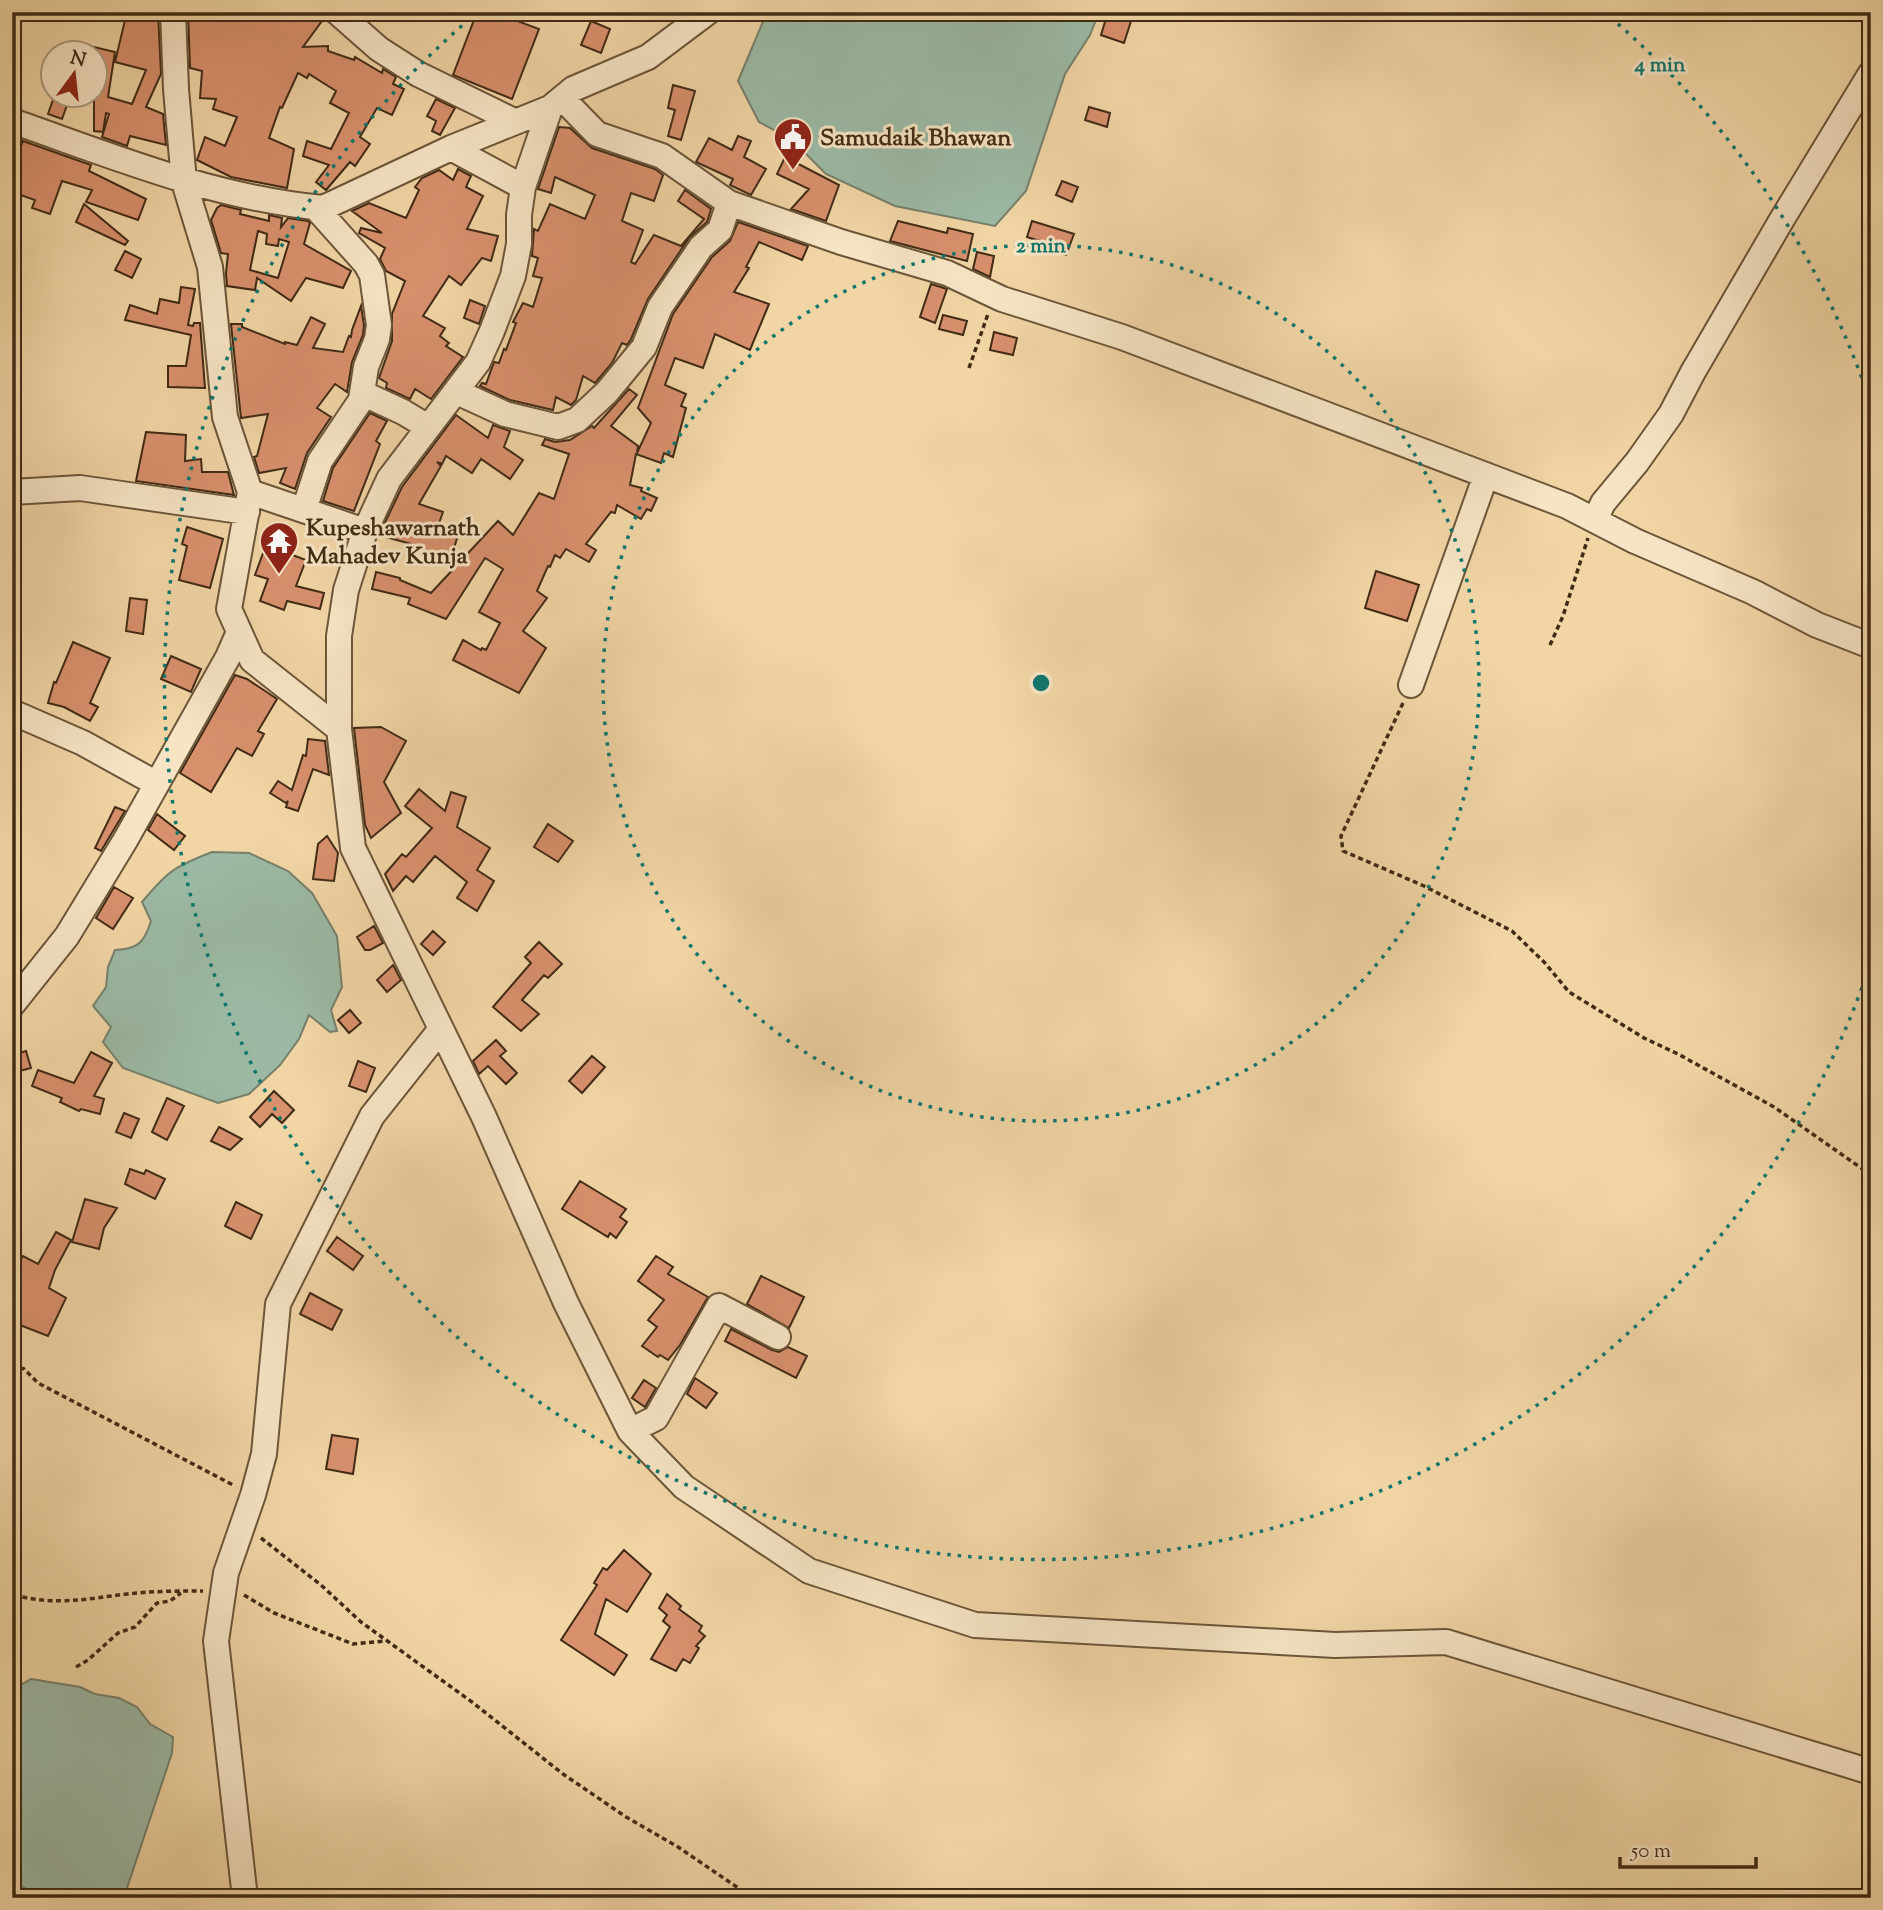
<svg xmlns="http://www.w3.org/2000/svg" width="1883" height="1910" viewBox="0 0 1883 1910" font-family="'Sorts Mill Goudy',serif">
  <rect width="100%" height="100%" fill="#f1d5a5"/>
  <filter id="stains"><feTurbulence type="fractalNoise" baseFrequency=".00286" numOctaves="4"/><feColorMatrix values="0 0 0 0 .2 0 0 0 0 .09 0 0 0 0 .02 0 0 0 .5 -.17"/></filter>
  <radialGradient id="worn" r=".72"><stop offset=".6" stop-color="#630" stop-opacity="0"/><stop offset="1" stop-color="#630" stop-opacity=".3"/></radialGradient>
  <path fill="#9bb9a4" stroke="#77806b" stroke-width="2" d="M767 12H1099L1090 35 1065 74 1026 191 995 226 895 206 826 174 791 139 759 122 738 81Z
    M212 852 249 853 288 871 312 893 337 936 342 987 331 1010 337 1031 330 1032 309 1015 299 1039 280 1065 249 1094 218 1103 123 1068 103 1042 111 1027 93 1006 106 987 108 967 115 950C138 949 144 943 151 921L142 902C169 870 174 867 212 852Z
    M31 1679 80 1687 95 1694 119 1698 137 1707 150 1724 173 1737 172 1753 127 1888 120 1898H43L12 1881V1695L19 1686Z"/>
  <path fill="#d8906d" stroke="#402b15" stroke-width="2" fill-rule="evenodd" d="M127 12H158L161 74 146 107 163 114 166 145 130 136 127 146 102 137 109 114 106 113 103 132 94 131V47L115 52 108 97 132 104 146 70 115 62Z
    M188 12H246L273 17 274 12H286L304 18 310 12 322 21 303 47 328 46V51L354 60 355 57 382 73 383 69 396 77 393 84 404 89 392 115 377 108 360 137 370 144 355 166 350 162 326 190 316 182 329 165 303 156 307 141 331 149 349 113 330 103 336 91 309 74 307 78 298 73 282 108 280 107 269 138 294 149 287 188 231 177 197 160 205 137 225 146 237 117 213 109 216 99 200 98 202 71 190 68Z
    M477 12H493L539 29 512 99 453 75Z
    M1108 12H1124L1133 15 1124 43 1101 35Z
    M591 21 610 29 601 53 581 45Z
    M673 85 695 91 681 140 668 136 675 110 668 108Z
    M55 94H71L62 119 48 114Z
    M436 99 455 108 440 135 432 131 436 121 427 116Z
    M1089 107 1110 113 1107 127 1085 120Z
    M559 127 570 128 592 148 655 169 663 175 654 201 631 193 622 221 643 230 631 262 635 264 654 235 681 246 704 219 678 201 685 190 711 209 707 222 689 238 648 299 631 339 627 345 622 343 612 363 595 383 583 376 576 400 571 405 556 397 553 410 510 400 480 386 482 383 486 384 494 362 499 363 504 349 506 350 516 323 513 322 523 303 533 307 542 278 533 276 538 258 532 256 534 229 538 231 550 204 585 219 595 195 555 177 551 193 538 189Z
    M738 136 751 141 744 157 766 169 751 195 730 185 733 179 696 162 709 138 732 150Z
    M23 141 91 165 89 171 146 199 138 220 86 202 92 190 62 181 50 214 32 208 35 200 12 192V167Z
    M785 157 839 185 826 221 791 209 809 189 777 174Z
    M458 169 471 176 466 187 483 196 467 229 498 236 491 261 482 258 461 285 449 276 423 316 445 328 440 336 449 343 446 346 463 357 431 399 415 389 410 399 386 388 387 383 379 378 392 341V314L405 281 386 271 380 259 385 248 359 233 361 228 382 233 352 211 369 203 406 218 419 190 415 187 422 178 439 170 453 180Z
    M1062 181 1078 187 1072 202 1056 195Z
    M84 204 128 241 125 245 76 222Z
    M221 205 241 210 240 214 269 221V215L282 218 281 227 288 218 308 221 310 223 304 244 351 271 343 288 306 278 291 301 257 278 255 290 227 286 226 273 228 254 221 253 211 220 217 208ZM258 231 267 234 266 244 278 246 279 239 289 242 278 278 250 270Z
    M898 221 947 233 948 228 973 234 967 261 890 241Z
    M1032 221 1074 234 1066 255 1048 249 1049 244 1027 237Z
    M738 222 808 246 802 260 759 242 746 267 749 268 734 292 769 304 750 350 715 334 703 368 675 358 665 385 686 394 681 406 686 408 673 457 664 453 661 463 636 454 630 485 642 488 641 491 657 498 651 511 647 509 641 519 617 505 615 513 611 512 586 544 596 550 589 562 566 549 560 558 555 555 550 567 548 566 537 591 547 598 523 631 546 648 519 693 453 660 463 640 481 650 482 648 486 650 500 623 479 612 503 569 485 558 446 619 408 604 410 598 372 589 376 572 400 578V580L431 593 498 521 513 535 539 493 554 499 569 454 542 445 545 439 555 442 570 440 592 426 594 428 629 389 637 395 611 426 638 446 637 453 651 423 638 408 673 314 712 257 730 241Z
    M125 251 141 259 132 278 115 270Z
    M977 252 994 256 990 277 973 269Z
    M931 284 947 289 935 323 920 317Z
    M181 287 195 289 188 325 193 326 194 323H200L205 388 168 387V366H186L191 335 125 320 130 305 157 314 160 299 179 303Z
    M470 300 485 306 479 324 464 318Z
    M361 306 364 325 363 335 352 362 347 392 335 384 317 408 331 417 307 453 295 489 280 483 286 468 259 473 254 457 257 456 268 414 241 418 231 324H242V327L285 344V342L297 345 311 317 325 324 313 348 343 352 349 336 351 337 352 330Z
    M943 315 967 321 963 335 939 329Z
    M994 332 1017 338 1013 355 990 350Z
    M370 413 387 421 376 441 380 444 354 511 323 501 333 468Z
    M456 415 488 438 493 425 510 431 504 447 523 460 510 479 481 459 472 473 446 456 442 464 437 462 441 466 419 504 443 512 437 529 458 535 452 555 410 549 411 544 379 535 402 487Z
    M146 432 186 435 185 461 201 459 202 472H228L234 495 136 481Z
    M187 527 223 539 210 588 179 580 187 546 182 544Z
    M266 545 306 560 296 586 324 593 320 609 287 601 284 610 260 601 268 579 255 575Z
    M1376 571 1419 585 1407 621 1365 608Z
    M130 598 147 600 143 634 126 631Z
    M73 642 110 658 90 703 98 707 90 721 64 707 48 703 54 682 56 683Z
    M171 656 201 669 191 692 161 679Z
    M235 675 247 679 277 699 258 731 264 734 252 756 237 748 211 792 180 773Z
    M381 727 406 741 384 782 401 813 371 838 365 825 354 728Z
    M308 739 325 741 329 775 313 769 298 811 286 807 288 801 286 803 270 793 278 781 292 790 303 755 306 756Z
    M419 789 445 811 451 792 466 797 457 827 490 848 477 870 494 881 477 911 457 898 467 882 435 856 413 882 406 876 393 891 385 874 402 854 406 857 432 828 405 806Z
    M115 807 125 811 101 851 95 848Z
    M157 814 185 836 174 850 148 830Z
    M548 824 573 841 558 862 534 847Z
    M327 836 338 853 334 881 313 879 318 844Z
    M114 887 133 898 113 929 96 918Z
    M374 926 383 943 370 950H365L357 937Z
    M433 931 445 942 433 955 421 944Z
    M539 942 562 964 548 978 544 975 522 1000 539 1014 521 1031 493 1007 531 963 525 957Z
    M393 965 401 980 387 992 377 980Z
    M350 1010 361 1023 349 1033 338 1020Z
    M496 1040 506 1051 500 1056 517 1073 506 1084 488 1066 479 1074 473 1061Z
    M26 1051 31 1068 12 1073V1055Z
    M91 1052 112 1063 94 1096 104 1099 100 1114 81 1109 79 1111 60 1102 62 1098 32 1086 38 1070 74 1083Z
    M592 1056 605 1067 582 1093 569 1081Z
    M358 1061 375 1068 366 1092 349 1086Z
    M274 1091 294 1110 282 1123 272 1114 260 1127 250 1117Z
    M167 1098 184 1106 167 1140 152 1132Z
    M124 1113 139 1119 131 1138 116 1132Z
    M219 1127 242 1139 230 1150 211 1141Z
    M130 1169 144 1174 146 1170 165 1179 155 1199 125 1184Z
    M580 1181 626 1209 620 1217 627 1222 616 1238 610 1233 608 1237 562 1209Z
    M85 1199 117 1208 104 1228 99 1249 72 1242Z
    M236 1202 262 1215 251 1239 225 1226Z
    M56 1232 71 1240 55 1270 49 1288 66 1298 48 1336 12 1322V1275L23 1256 38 1264Z
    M337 1237 363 1256 353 1270 327 1251Z
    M656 1256 673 1267 668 1274 708 1297 680 1345 668 1360 660 1355 658 1357 642 1346 657 1327 648 1320 664 1300 638 1281Z
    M761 1276 804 1297 789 1328 747 1304Z
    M310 1293 342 1310 332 1330 300 1314Z
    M731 1329 772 1350 779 1352 788 1347 807 1356 796 1378 725 1341Z
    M695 1378 717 1393 706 1408 687 1394Z
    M644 1380 656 1388 645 1407 632 1398Z
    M332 1435 358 1439 353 1474 326 1469Z
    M624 1550 651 1574 627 1612 606 1599 595 1634 627 1655 614 1675 561 1640 597 1585 594 1583 603 1568 607 1570Z
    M667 1594 681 1606 679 1609 702 1626 699 1631 705 1636 696 1646 699 1648 690 1663 683 1659 676 1671 651 1659 670 1627 663 1621 667 1615 659 1608Z"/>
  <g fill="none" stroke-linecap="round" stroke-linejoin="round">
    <g stroke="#6c5639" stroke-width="28">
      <path id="minor" d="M173 12 176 89 184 182 210 267 225 417 250 492 229 609 252 660 339 729 353 848 484 1117 566 1303 630 1431 684 1487 809 1571 975 1625 1335 1645 1446 1642 1871 1772
        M337 12 379 49 418 74 514 121
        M562 98 597 134 662 156 729 203 841 242 947 273 1002 299 1122 337 1567 506 1635 541 1753 592 1817 625 1871 646
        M12 121C115 157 214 198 323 208L451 148 550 108 573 89 648 57 708 12
        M451 148 523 187
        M316 208 366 264 372 275 379 325 377 339 366 367 362 393 403 412 428 427
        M457 392 505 414 558 427 577 420 607 392 644 347 660 307 701 247 720 230 729 203
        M12 492 80 488 247 512
        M250 492 365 531
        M304 510 320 461 361 400 362 393
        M1595 520 1603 503 1637 462 1671 414 1693 372 1781 221 1871 73
        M1411 685 1486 475
        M12 712 83 743 157 784
        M339 729V636L346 590 365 531 389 479 478 362 492 331 513 276 519 244V215L523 187 550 108
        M12 1005 67 936 126 839 228 657 239 632
        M630 1431 656 1418 719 1306 778 1337
        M245 1898 216 1641 226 1573 253 1495 264 1454 278 1304 372 1116 441 1029"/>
    </g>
    <path stroke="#402b15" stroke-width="3.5" stroke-dasharray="5 3.5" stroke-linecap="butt" d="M969 368 988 314
      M1550 645 1563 616 1588 538
      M1403 703 1341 836 1343 851 1424 886 1512 931 1545 963 1569 992 1644 1038 1678 1054 1774 1107 1871 1175
      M12 1365 24 1369 38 1383 235 1486
      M261 1538 321 1585 361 1622 472 1702 563 1774 626 1817 678 1847 753 1898
      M14 1595C56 1606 85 1599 127 1594 152 1591 178 1591 203 1591
      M244 1595 274 1613 353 1644 386 1641
      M76 1667 88 1660 118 1633 135 1627 157 1603 170 1601 181 1593"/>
    <use href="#minor" stroke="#f6e4c4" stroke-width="24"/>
  </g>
  <g fill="none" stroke="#0f766e" stroke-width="3.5" stroke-dasharray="3.5 7">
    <circle cx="1041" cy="683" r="438"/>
    <path d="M1869 968A876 876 0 1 1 472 17M1610 17A876 876 0 0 1 1869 398"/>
  </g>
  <defs>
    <g id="civic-pin" transform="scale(2.0125)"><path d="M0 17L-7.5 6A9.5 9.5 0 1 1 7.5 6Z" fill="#8f2418" stroke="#f6e4c4"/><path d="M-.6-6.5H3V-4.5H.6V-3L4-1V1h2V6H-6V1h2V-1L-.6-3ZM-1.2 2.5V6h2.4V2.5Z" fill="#fff"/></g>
    <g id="temple-pin" transform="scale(2.0125)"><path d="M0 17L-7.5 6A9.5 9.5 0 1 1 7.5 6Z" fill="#8f2418" stroke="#f6e4c4"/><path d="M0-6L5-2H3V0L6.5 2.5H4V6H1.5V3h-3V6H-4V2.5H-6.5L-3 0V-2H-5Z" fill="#fff"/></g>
  </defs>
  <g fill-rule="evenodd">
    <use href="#civic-pin" x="793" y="137"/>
    <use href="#temple-pin" x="279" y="541"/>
  </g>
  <g text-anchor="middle" stroke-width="6" stroke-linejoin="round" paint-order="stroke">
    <g font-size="24" font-weight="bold" fill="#402b15" stroke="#f6e4c4" text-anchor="start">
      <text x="820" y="145">Samudaik Bhawan</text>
      <text x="306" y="535">Kupeshawarnath<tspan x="306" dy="28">Mahadev Kunja</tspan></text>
    </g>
  </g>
  <circle cx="1041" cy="683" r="10" fill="#0f766e" stroke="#f6e4c4" stroke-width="3.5"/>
  <g font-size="21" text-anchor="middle" font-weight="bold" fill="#0f766e" stroke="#f6e4c4" stroke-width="6" stroke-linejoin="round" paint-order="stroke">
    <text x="1660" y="71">4 min</text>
    <text x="1041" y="252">2 min</text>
  </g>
  <rect width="1883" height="1910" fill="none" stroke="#f1d5a5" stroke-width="42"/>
  <rect x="14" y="14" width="1855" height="1882" fill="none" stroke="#402b15" stroke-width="3.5"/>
  <rect x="21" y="21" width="1841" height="1868" fill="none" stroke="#402b15" stroke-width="2"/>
  <g transform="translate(74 74) rotate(15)"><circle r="33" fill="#f6e4c4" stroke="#ad9a7e" stroke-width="2"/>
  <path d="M0-5L12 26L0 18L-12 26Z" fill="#8f2418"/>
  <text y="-10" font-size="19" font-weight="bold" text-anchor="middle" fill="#402b15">N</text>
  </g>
  <path d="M1620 1857v10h136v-10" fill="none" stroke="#402b15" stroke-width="3.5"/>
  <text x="1631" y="1857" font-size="21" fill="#402b15" stroke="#f6e4c4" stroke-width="5" paint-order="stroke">50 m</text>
  <rect width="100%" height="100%" filter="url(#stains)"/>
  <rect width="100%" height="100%" fill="url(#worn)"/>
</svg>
